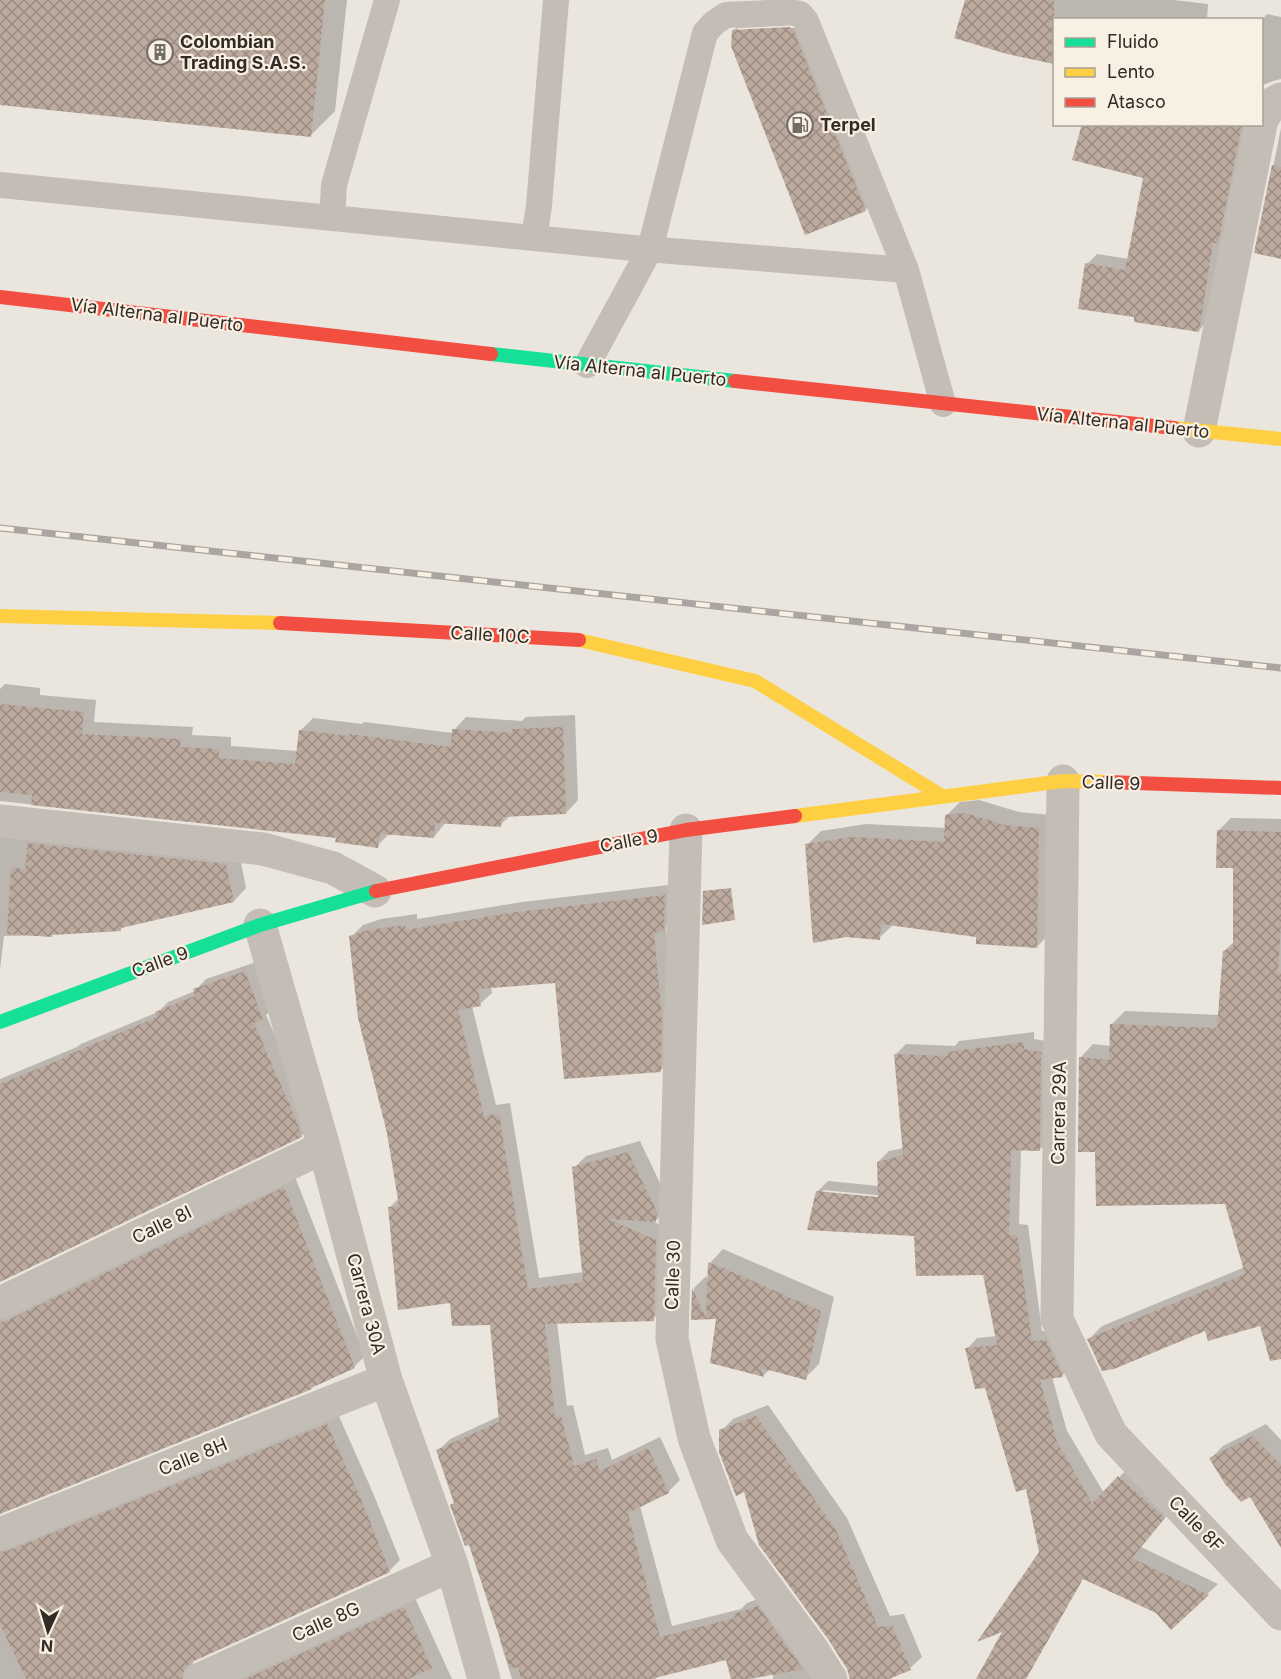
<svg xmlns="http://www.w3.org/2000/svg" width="1281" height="1679" viewBox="0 0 1281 1679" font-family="Inter,sans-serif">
  <defs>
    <pattern id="building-cross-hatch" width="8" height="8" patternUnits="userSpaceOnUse" patternTransform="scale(1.5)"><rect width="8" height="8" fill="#bdaa9f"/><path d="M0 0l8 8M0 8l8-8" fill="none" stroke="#9a8b81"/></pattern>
  </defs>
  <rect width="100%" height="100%" fill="#eae5dd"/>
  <path fill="#0003" fill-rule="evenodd" d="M0 0H347L335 111 310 136 0 103Z
    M966 0H1174L1208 4 1207 20H1054V62L1008 52Z
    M1267 14 1281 17V79L1273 81 1263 85 1262 88V20Z
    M799 23 872 203 865 210 734 30 740 24ZM796 25V28L737 31V28Z
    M1083 124H1250L1209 320 1199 330 1136 316 1087 264 1097 254 1129 259 1145 177Z
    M1281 128V257L1256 252Z
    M5 684 40 688V695L96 700 94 722 193 727 192 735 231 737V746L298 751 300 731 313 718 362 724 364 722 453 733 454 730 466 717 522 721 526 717 575 715 578 800 566 813 511 815 500 825 446 822 434 837 390 833 377 846 338 837 0 801V689Z
    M979 800 1019 812 1052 815 1050 933 1037 947 977 935 894 924 879 938 807 845 821 831 866 824 946 828V816L960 802Z
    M1231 818 1281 819V1319L1206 1329 1089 1339 1102 1326 1245 1267 1226 1202 1097 1150 1080 1058 1093 1044 1111 1046 1112 1024 1125 1011 1220 1015 1224 951 1235 941 1234 867 1218 831Z
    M0 822 239 852 246 888 234 901 125 925 121 929 53 933 51 935 4 936 0 969Z
    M677 884 676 918 666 927 673 1005 672 1059 660 1071 556 982 491 986 492 993 480 1004 472 1006 496 1105 510 1103 539 1278 584 1272 574 1168 586 1156 640 1141 668 1200V1209L654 1222 667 1228 665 1307 653 1319 557 1322 567 1406 573 1405 585 1455 608 1448 612 1460 660 1437 680 1480 668 1492 640 1506 672 1626 741 1609 747 1603 770 1595 829 1679H773V1673L733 1679 727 1658 656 1676V1679H512L500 1641 502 1639 438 1451 450 1439 500 1416 492 1324 451 1302 390 1207 399 1198 351 937 363 925 381 919 417 914V919L522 902Z
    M256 962 273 1008 266 1015 308 1111 312 1125 301 1136 0 1281V1079L77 1047 81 1044 158 1012 168 1002 195 991 206 979Z
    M1034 1032V1039L1051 1042 1050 1139 1040 1149H1021L1019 1224 1028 1225 1042 1331 1057 1330 1073 1365 1063 1375 1052 1377 1067 1431 1104 1493 1130 1466 1174 1507 1141 1547 1218 1584 1178 1622 1027 1487 986 1386 967 1349 977 1338 997 1336 984 1274 915 1235 817 1192 828 1181 879 1186 878 1162 889 1151 904 1148 895 1055 906 1044 955 1046 959 1041ZM823 1190 886 1196 885 1199 823 1193Z
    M295 1177 365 1356 354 1367 311 1388 0 1512V1307Z
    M723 1249 834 1297 819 1364 805 1378 770 1369 764 1375 712 1362 718 1318H693L694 1288 706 1276 709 1282 710 1263Z
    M768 1405 847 1518 890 1616 904 1614 922 1657 910 1668 885 1679H851L848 1668 745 1490 721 1431 733 1419Z
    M338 1414 373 1493 400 1560 389 1571 194 1660 192 1665 193 1675 196 1679H0V1539Z
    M1266 1424 1281 1440V1509L1250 1495 1211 1458 1223 1446Z
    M415 1598 452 1679H235Z"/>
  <path fill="url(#building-cross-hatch)" d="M0 0H325L311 137 0 105Z
    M965 0H1054V64L1007 54 954 38Z
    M789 27 793 29 866 211 805 235 731 46 732 30Z
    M1082 124H1242L1218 244 1213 243 1199 332 1134 322V317L1078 309 1085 263 1125 270 1143 178 1072 160Z
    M1272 165 1281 167V259L1254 253Z
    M0 704 84 712 82 734 181 739 180 747 219 749V758L295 764 299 730 349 736V734L451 747 452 729 512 733V729L563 727 566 814 502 817 501 827 435 823 434 838 380 834 378 848 335 842 336 838 31 805 32 795 0 792Z
    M965 813 1005 825 1039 828 1037 948 976 944V937L881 924 880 940 846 937 813 943 805 844 852 837 944 842 945 815Z
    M1217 830 1281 832V924L1278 972 1281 973V1359L1270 1361 1260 1326 1208 1341 1205 1331 1114 1369 1102 1371 1087 1339 1245 1274 1225 1204 1096 1206 1095 1152H1078L1079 1057 1109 1060 1110 1024 1217 1028 1223 951 1233 947V868H1216Z
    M28 843 226 864 234 902 121 928V931L52 935V937L7 934 11 868 25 869Z
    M731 888 735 920 702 925 703 891Z
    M665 895 664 931 654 933 662 1018 661 1072 564 1079 555 983 478 989 481 1006 458 1010 484 1116 499 1114 528 1289 583 1282 572 1167 628 1152 657 1212 656 1222 608 1219 656 1240 654 1321 545 1324 555 1417 561 1416 574 1466 596 1459 600 1471 648 1448 669 1493 628 1513 660 1637 735 1618 734 1614 758 1606 803 1669 750 1679H731L726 1660 651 1679H521L518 1667 510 1669 469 1545 465 1546 450 1505 454 1503 436 1450 499 1422 490 1325 452 1326 450 1303 398 1310 388 1207 399 1206 387 1133 358 1018 349 936 368 930 405 925 406 930 509 913Z
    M245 971 263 1020 254 1023 297 1122 302 1137 0 1282V1084L69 1056 68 1055 157 1017 155 1012 195 996 193 989Z
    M1024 1042V1049L1041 1052 1040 1151 1011 1150 1009 1235H1017L1032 1341 1046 1340 1063 1377 1040 1380 1057 1442 1092 1503 1118 1476 1165 1518 1132 1558 1209 1595 1171 1630 1156 1613 1083 1579 1026 1679H976L1002 1632 977 1642 1039 1552 1026 1489 1016 1492 985 1388 975 1389 965 1348 997 1345 983 1275 916 1276 914 1236 807 1230 816 1191 878 1197 877 1162 903 1155 894 1054 948 1056 947 1052Z
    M284 1187 355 1368 311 1388 312 1389 0 1514V1322L8 1320Z
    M708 1262 723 1269 724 1267 725 1269 821 1311 806 1380 761 1368 764 1377 710 1363 716 1319 691 1320 692 1288 706 1318Z
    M756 1416 836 1530 878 1627 892 1625 911 1670 889 1679H850L847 1669 828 1639 759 1545 744 1492 736 1496 719 1452V1430Z
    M327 1424 363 1504 390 1572 388 1573 192 1662 184 1669 182 1679H26L0 1624V1552L7 1551Z
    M1253 1436 1281 1465V1548L1250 1497 1241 1502 1225 1484 1209 1458Z
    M404 1607 432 1668 408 1679H245Z"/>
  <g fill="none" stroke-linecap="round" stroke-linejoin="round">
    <path stroke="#c3bdb6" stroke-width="26" d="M0 185 634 248 906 270 943 404
      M332 218 334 185 387 0
      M534 238 539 206 556 0
      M587 365 650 249 705 33 714 23 726 15 790 12 800 14 806 21 906 270"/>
    <path stroke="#c3bdb6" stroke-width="33" d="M1262 120 1271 104 1281 99
      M1199 431 1261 124
      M1063 781 1057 1319 1111 1434 1281 1614
      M0 821 263 849 333 868 375 891
      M686 830 672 1339 694 1438 732 1540 812 1649 831 1679
      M260 925 324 1147 386 1380 452 1565 484 1679
      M0 1303 324 1147
      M0 1534 386 1380
      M200 1679 452 1565"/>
    <path stroke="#16e098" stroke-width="14" d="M491 354 735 381
      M0 1022 260 925 376 891"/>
    <path stroke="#ffcf43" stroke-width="14" d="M1174 428 1281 439
      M0 616 280 623
      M579 640 755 681 942 796
      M795 816 1063 781 1107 782"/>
    <path stroke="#f24e42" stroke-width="14" d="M0 297 491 354
      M735 381 1174 428
      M280 623 579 640
      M1107 782 1281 788
      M376 891 686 830 795 816"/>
    <g stroke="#aaa5a1" stroke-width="7">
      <path id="rail" d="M0 528 1281 668"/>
    </g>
    <use href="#rail" stroke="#f8f0e3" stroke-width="4.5" stroke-dasharray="14" stroke-linecap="butt"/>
  </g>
  <defs>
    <g id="building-ring" transform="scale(1.35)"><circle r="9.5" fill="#f8f0e3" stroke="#736b65" stroke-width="1.5"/><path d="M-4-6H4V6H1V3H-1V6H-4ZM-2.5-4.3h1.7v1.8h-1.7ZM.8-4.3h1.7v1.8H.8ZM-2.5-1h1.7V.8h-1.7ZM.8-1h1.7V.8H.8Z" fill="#736b65"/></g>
    <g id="fuel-ring" transform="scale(1.35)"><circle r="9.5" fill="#f8f0e3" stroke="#736b65" stroke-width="1.5"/><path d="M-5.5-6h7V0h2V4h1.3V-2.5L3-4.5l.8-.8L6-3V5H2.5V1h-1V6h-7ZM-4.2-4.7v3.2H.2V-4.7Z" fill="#736b65"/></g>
  </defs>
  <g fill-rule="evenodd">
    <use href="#building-ring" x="160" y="52"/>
    <use href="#fuel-ring" x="800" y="125"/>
  </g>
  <g text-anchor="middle" stroke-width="4.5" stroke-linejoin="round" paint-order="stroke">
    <g font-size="18" font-weight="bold" fill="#332a25" stroke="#f8f0e3" text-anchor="start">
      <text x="180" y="48">Colombian<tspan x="180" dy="21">Trading S.A.S.</tspan></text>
      <text x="820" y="131">Terpel</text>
    </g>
    <g font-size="18" fill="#332a25" stroke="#f8f0e3">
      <text transform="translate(157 315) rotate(7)" y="6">Vía Alterna al Puerto</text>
      <text transform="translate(640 371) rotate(6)" y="6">Vía Alterna al Puerto</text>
      <text transform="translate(1123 423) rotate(6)" y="6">Vía Alterna al Puerto</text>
      <text transform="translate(490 635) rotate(3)" y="6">Calle 10C</text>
      <text transform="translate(1111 783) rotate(2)" y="6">Calle 9</text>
      <text transform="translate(629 841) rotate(-11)" y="6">Calle 9</text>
      <text transform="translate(160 962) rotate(-20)" y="6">Calle 9</text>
      <text transform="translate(1059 1113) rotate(-89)" y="6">Carrera 29A</text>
      <text transform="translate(162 1225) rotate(-26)" y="6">Calle 8I</text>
      <text transform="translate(673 1275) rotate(-88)" y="6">Calle 30</text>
      <text transform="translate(366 1304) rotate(75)" y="6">Carrera 30A</text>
      <text transform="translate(193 1457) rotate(-22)" y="6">Calle 8H</text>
      <text transform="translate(1196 1524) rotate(46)" y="6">Calle 8F</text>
      <text transform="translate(326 1622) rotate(-24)" y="6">Calle 8G</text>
    </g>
  </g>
  <rect x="1053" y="18" width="210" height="108" fill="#f8f0e3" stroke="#a9a197" stroke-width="1.5"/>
  <rect x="1065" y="38" width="30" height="9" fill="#16e098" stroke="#a9a197" stroke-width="1.5"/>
  <text x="1107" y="48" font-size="18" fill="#332a25">Fluido</text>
  <rect x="1065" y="68" width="30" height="9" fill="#ffcf43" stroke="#a9a197" stroke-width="1.5"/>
  <text x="1107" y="78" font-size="18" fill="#332a25">Lento</text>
  <rect x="1065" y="98" width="30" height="9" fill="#f24e42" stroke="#a9a197" stroke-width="1.5"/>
  <text x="1107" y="108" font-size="18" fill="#332a25">Atasco</text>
  <g transform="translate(48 1631) rotate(184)" stroke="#f8f0e3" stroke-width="4.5" paint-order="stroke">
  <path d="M0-4.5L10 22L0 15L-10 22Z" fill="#332a25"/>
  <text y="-9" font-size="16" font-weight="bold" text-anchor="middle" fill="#332a25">N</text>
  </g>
</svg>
